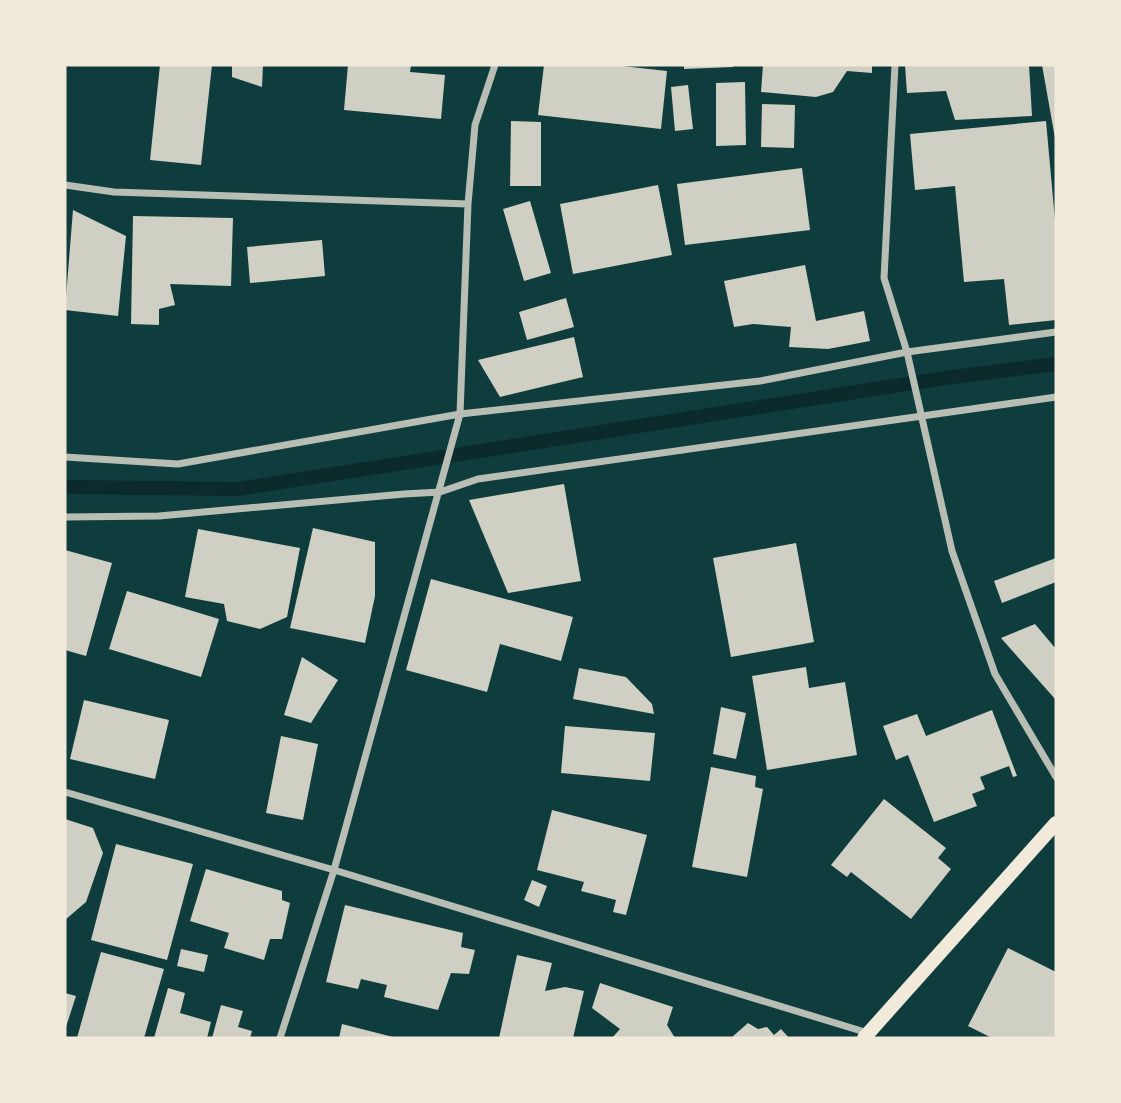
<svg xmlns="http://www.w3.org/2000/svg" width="1121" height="1103" viewBox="0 0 1121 1103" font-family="'Fira Sans Condensed',sans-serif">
  <rect width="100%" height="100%" fill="#0f3d3e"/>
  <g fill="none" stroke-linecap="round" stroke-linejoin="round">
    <path stroke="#0a2a2b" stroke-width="14" d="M65 487 238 489 945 378 1056 364"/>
  </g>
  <path fill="#cfcfc3" d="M160 65H212L201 165 150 160Z
    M232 65H263L262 87 232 77Z
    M348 65H411L410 72 445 75 441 119 344 110Z
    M544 65H613L667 71 661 129 538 115Z
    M684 65H733V67L684 69Z
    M763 65H872V73L847 71 833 92 816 97 761 92Z
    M905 65H1029L1032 116 955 120 946 91 907 93Z
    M1042 65H1056V138H1055Z
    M745 82 746 145 716 146V83Z
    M688 85 693 129 675 131 671 87Z
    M762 104 795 105 794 148 761 147Z
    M511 121 541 122V186H510Z
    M1046 121 1056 231V320L1009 325 1004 279 964 282 955 186 915 190 910 134Z
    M802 168 810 230 685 245 677 184Z
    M658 185 672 255 573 274 560 204Z
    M530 201 551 273 524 281 503 209Z
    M73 210 126 236 118 316 65 310Z
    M133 216 233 218 231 286 170 284 175 305 159 309V325L131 324Z
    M322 240 325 276 250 283 247 247Z
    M805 265 816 321 864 311 870 341 828 349 789 347 791 327 753 324 734 327 724 281Z
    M566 298 574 327 527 340 519 312Z
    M574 337 583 377 500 397 478 360Z
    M564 484 581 581 508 593 469 500Z
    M313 528 375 542V596L365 643 290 628Z
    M198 529 300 548 287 617 260 629 227 621 224 604 185 597Z
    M796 543 814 642 731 657 713 558Z
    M65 550 112 563 86 656 65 650Z
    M1056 558V582L1002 603 994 581Z
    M431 579 573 617 561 661 500 644 487 692 406 670Z
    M127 591 219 619 201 677 109 649Z
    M1035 624 1056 649V700L1001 638Z
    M302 657 338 680 311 723 284 715Z
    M806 667 809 688 845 682 857 755 767 770 752 676Z
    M579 668 626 677 652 704 654 714 573 699Z
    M84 700 169 720 155 779 70 759Z
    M721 707 746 713 736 759 713 754Z
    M992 710 1017 776 1013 777 1009 766 980 777 985 789 972 794 977 806 934 822 908 755 896 760 883 726 917 714 926 736Z
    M565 726 655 733 650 781 561 773Z
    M281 736 318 744 303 820 266 813Z
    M711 767 756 776 755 787 763 789 747 877 692 867Z
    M884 799 946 848 938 858 951 869 911 919 851 872 847 877 831 865Z
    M552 810 647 835 626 915 613 912 616 900 581 891 584 882 537 870Z
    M65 819 93 828 103 853 86 902 65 920Z
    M116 844 193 864 167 960 91 940Z
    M206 869 282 891V900L290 903 282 939H270L264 960 224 948 229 933 190 921Z
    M532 880 547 886 539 907 524 900Z
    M345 905 463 933 461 947 475 950 469 974 451 973 438 1010 384 997 387 985 361 979 358 989 326 982Z
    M1008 948 1056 972V1038H992L968 1026Z
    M181 949 208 955 204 972 177 966Z
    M101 952 164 969 144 1038H77Z
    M517 955 552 963 545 991 565 987 584 991 573 1038H499Z
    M600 983 673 1007 667 1025 675 1038H612L620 1029 592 1008Z
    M168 988 185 993 180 1013 211 1022 207 1038H154Z
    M65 993 76 996 65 1030Z
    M221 1005 243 1011 238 1027 252 1031 250 1038H212Z
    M748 1023 758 1029 767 1027 774 1035 781 1029 789 1038H731Z
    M342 1024 393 1037V1038H339Z"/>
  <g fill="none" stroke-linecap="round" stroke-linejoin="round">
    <path stroke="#b8beb3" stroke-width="7" d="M895 65 884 278 907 352 952 551 995 674 1056 777
      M65 185 114 192 468 204
      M65 457 178 464 460 414 760 381 907 352 1056 332
      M65 517 159 516 404 494 440 492 478 479 1056 397
      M65 792 334 870 868 1033
      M280 1038 334 870 460 414 468 204 475 125 495 65"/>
    <path stroke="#f1e9da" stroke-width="14" d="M864 1038 1056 823"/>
  </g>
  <rect width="1121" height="1103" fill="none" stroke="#f1e9da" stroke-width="133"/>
</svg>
